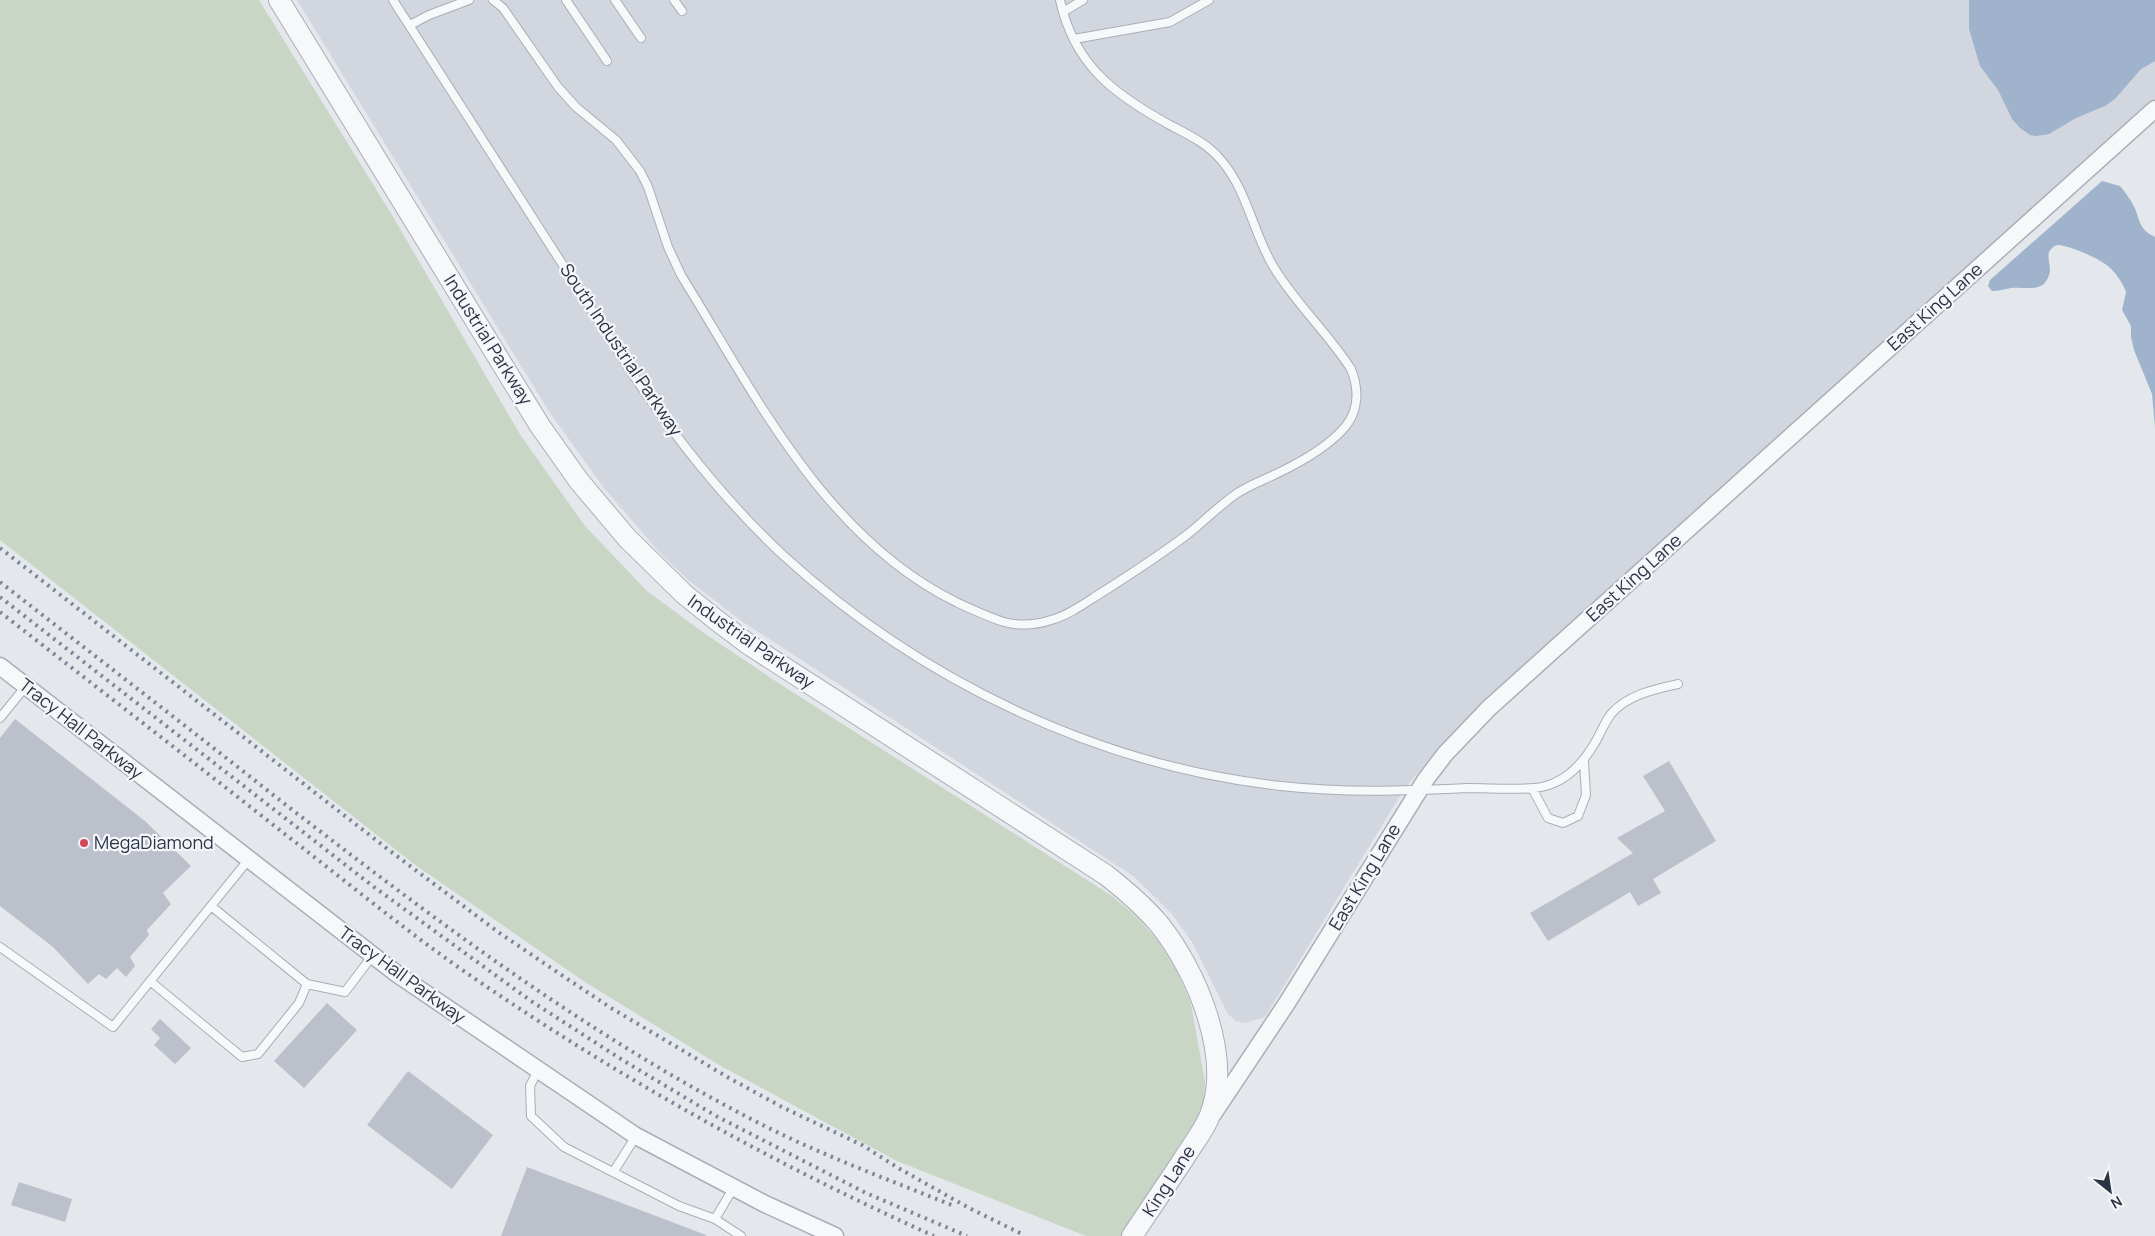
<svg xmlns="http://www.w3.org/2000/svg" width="2155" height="1236" viewBox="0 0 2155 1236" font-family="Manrope,sans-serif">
  <rect width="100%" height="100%" fill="#e4e7ec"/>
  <path fill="#d2d6de" d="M297 0H2155V99L1451 735 1432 755 1403 791 1265 1017 1245 1023 1236 1021 1228 1014 1192 942 1172 914 1133 876 740 620 687 579 659 552 604 488 550 413Z"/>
  <path fill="#c9d6c5" d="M0 0H259L392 215 521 436 585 526 647 591 704 633 783 686 1112 896 1138 918 1158 941 1177 971 1191 1004 1205 1082 1204 1108 1190 1135 1125 1236H1086L897 1161 719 1065 582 980 414 864 0 540Z"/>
  <path fill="#9fb4cc" d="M1969 0H2155V61L2141 69 2115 99 2105 106 2076 118 2049 134 2036 136 2030 135 2020 128 2012 119 1998 90 1980 66 1969 29Z
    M2102 181 2120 186C2126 193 2133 203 2136 211 2140 224 2142 231 2155 237V428L2152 394 2134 350 2131 337V326L2122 310 2126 292C2123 283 2116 273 2109 267 2101 259 2068 245 2058 245 2054 245 2051 249 2049 252 2047 260 2052 268 2049 275 2043 294 2026 286 2011 288 2004 289 1999 291 1992 291L1988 286 1990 280Z"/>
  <path fill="#bbc0ca" d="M15 719 145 821 191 866 163 893 171 904 147 930 149 935 130 957 135 966 126 977 117 968 106 979 99 974 88 984 53 947 0 906V738Z
    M1669 761 1716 841 1653 879 1661 893 1638 906 1630 892 1548 941 1530 913 1633 853 1617 838 1665 811 1643 776Z
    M327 1003 357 1030 304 1088 274 1061Z
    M160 1019 191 1048 175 1064 154 1045 160 1038 151 1029Z
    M408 1071 493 1135 452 1189 367 1125Z
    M527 1167 706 1235V1236H501Z
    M19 1182 72 1199 65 1222 11 1205Z"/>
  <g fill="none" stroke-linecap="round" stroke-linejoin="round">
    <g stroke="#a9aeb7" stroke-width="10">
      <path id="service" d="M393 0 634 376C677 440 727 503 784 556 920 680 1098 766 1281 786 1343 793 1405 791 1467 788 1489 788 1513 790 1535 788 1563 785 1583 764 1596 741 1601 732 1605 722 1611 714 1627 695 1655 689 1678 684
        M493 0 503 8 558 87 576 107 616 140 640 171 648 187 668 247 681 275C755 394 824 537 956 602 971 609 988 617 1004 622 1019 626 1036 625 1051 620 1069 615 1085 603 1101 593 1131 574 1160 555 1188 534 1204 521 1219 506 1236 494 1249 485 1264 480 1278 473 1301 462 1328 447 1345 427 1359 410 1359 389 1351 369 1328 333 1295 303 1273 266 1253 232 1247 190 1221 160 1207 143 1187 134 1168 124 1114 94 1074 65 1060 0
        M566 0 607 61
        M615 0 641 38
        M674 0 682 11
        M1063 12 1083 0
        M410 25 429 15 469 0
        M1074 39 1170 22 1209 0
        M0 718 26 686
        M1532 788 1548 818 1563 823 1578 816 1586 795 1584 761
        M211 906 307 984 345 992 373 955
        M0 947 113 1027 249 859
        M150 981 242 1057 258 1054 299 1003 307 984
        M538 1070 530 1086 531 1116 564 1147 679 1206 715 1219 741 1236
        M614 1171 636 1136
        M715 1219 734 1187"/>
    </g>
    <g stroke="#a9aeb7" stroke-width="19">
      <path id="minor" d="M0 666 397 974 636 1136 765 1204 835 1236
        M1213 1114 1287 1003 1426 779 1445 754 1489 708 2155 109"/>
    </g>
    <g stroke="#a9aeb7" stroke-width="22">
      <path id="tertiary" d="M279 0 540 426 579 481 627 538 684 594 715 619 748 644 1106 875C1125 890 1143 905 1159 924 1196 970 1233 1056 1210 1115 1204 1131 1192 1145 1183 1160 1166 1185 1149 1211 1132 1236"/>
    </g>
    <use href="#service" stroke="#f7f8fa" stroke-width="8"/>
    <use href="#minor" stroke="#f7f8fa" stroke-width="16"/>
    <use href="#tertiary" stroke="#f7f8fa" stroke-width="20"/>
    <path stroke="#7d8696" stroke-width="4" stroke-dasharray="2.5 5" stroke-linecap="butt" d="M0 548 394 854 498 932 560 974 611 1008 729 1078 782 1107 862 1145 900 1169 969 1208 1024 1235
      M0 582C95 656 191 730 286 805 435 920 585 1033 753 1120 818 1154 887 1179 954 1206
      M0 597 374 887 531 1001 624 1061 716 1116 866 1193 967 1236
      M0 612C95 686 191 760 286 835 347 882 407 932 471 976 618 1077 772 1163 934 1236"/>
  </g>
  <circle fill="#d1495b" stroke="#f4f6f9" stroke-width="2" cx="84" cy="843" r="5"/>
  <g text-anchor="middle" stroke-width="4.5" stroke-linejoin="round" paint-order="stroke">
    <g font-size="18" fill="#2b3445" stroke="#f4f6f9">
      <text transform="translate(1935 307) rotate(-42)" y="6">East King Lane</text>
      <text transform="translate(488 340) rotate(58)" y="6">Industrial Parkway</text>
      <text transform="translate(621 350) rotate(56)" y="6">South Industrial Parkway</text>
      <text transform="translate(1634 578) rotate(-42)" y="6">East King Lane</text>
      <text transform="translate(751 642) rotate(35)" y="6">Industrial Parkway</text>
      <text transform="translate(81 729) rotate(38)" y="6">Tracy Hall Parkway</text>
      <text transform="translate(1365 877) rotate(-59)" y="6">East King Lane</text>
      <text transform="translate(402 975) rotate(36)" y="6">Tracy Hall Parkway</text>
      <text transform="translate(1169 1181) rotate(-57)" y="6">King Lane</text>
    </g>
    <g font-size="18" fill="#2b3445" stroke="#f4f6f9" text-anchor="start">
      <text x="94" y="849">MegaDiamond</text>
    </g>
  </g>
  <g transform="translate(2110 1191) rotate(150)" stroke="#f4f6f9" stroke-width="4" paint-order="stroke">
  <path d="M0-4L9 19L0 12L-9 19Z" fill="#2b3445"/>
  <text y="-8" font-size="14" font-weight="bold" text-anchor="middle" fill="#2b3445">N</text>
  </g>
</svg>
